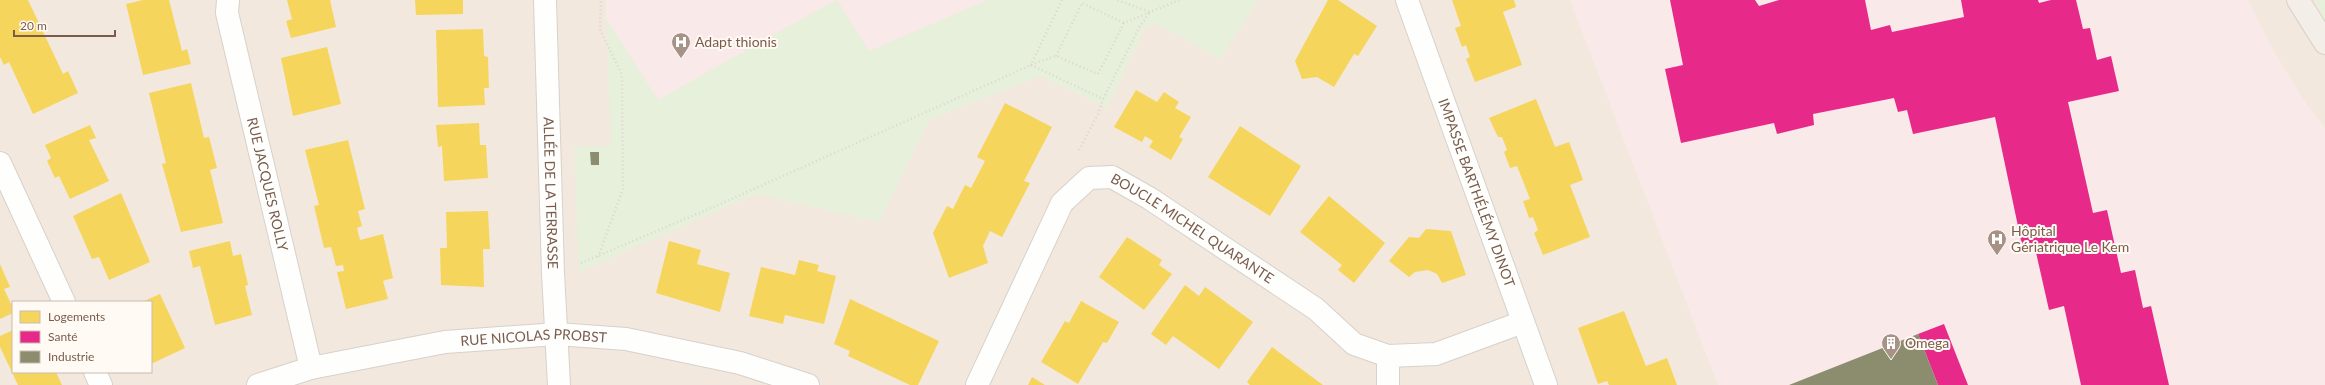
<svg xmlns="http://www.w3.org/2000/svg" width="2325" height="385" viewBox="0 0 2325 385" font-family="Lato,sans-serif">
  <rect width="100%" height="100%" fill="#f9f5f0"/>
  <path fill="#f2e8de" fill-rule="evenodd" d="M0 0H2325V385H0ZM13 302H151V372H13Z"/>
  <path fill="#fae9e9" d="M606 0H836L658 100 606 18Z
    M837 0H988L869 51Z
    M1570 0H2248L2272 48 2307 105 2325 128V385H1718Z"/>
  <path fill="#e7f0db" d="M836 0 869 51 988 0H1258L1221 59 1155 23 1145 28 1107 108 1041 76 929 120 879 222 756 194 579 272 574 147 611 146 606 18 658 100Z
    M2315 0 2325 1V20Z"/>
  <path fill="#f6d55c" d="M0 0H28L63 74 68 71 78 93 33 114 9 62 4 65 0 57Z
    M143 0H169L182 51 187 49 191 64 143 75 126 4Z
    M287 0H330L336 27 291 38 286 21 292 19Z
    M415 0H463V14L416 15Z
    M1328 0H1338L1377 26 1358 56 1354 54 1334 87 1317 77 1302 79 1295 61Z
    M1452 0H1514L1516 7 1503 12 1522 65 1475 82 1466 59 1470 57 1466 45 1462 47 1455 28 1461 26Z
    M483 29 484 56 488 57 489 88H484L485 105 438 107 436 30Z
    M327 47 341 104 293 116 281 58Z
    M191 83 204 138 209 137 217 168 210 170 223 223 181 232 162 164 166 163 149 93Z
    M1136 90 1157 102 1164 92 1179 102 1175 108 1191 117 1179 137 1183 139 1171 160 1149 147 1153 141 1145 136 1142 142 1114 127Z
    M1536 99 1555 147 1569 142 1577 163 1583 180 1570 185 1590 237 1543 255 1534 233 1538 230 1533 217 1529 218 1523 201 1530 199 1517 166 1510 168 1504 152 1507 150 1502 137H1498L1489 118Z
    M1005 103 1052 127 1024 181 1030 183 1002 237 990 231 983 246 988 263 949 278 933 233 947 206 953 209 965 185 971 188 985 161 977 157Z
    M479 123 480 145H486L488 178 444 181 442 146 438 147 436 125Z
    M90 125 96 138 89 140 109 181 70 199 59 176 55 178 47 161 51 158 45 145Z
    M1240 126 1301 166 1270 216 1208 177Z
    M348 140 365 209 358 211 362 226 357 228 360 240 383 234 393 278 383 281 388 299 346 309 337 272 344 271 343 265 336 266 331 247 324 248 314 206 319 205 305 150Z
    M121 193 150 262 109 280 99 257 92 259 73 216Z
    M1329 196 1385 243 1354 283 1338 270 1342 265 1300 232Z
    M488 211 490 249H483L484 287 441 285 440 248H447L446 212Z
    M1426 229 1451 231 1466 275 1442 283 1437 274 1428 270 1415 272 1409 277 1389 261 1409 237 1419 238Z
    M1127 237 1162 260 1159 265 1172 274 1144 310 1099 277Z
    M230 241 233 256 241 254 248 285 245 286 252 315 215 325 200 266 193 268 189 251Z
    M669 241 701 250 697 264 730 273 720 312 656 293Z
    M799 260 819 265 817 271 836 276 824 324 785 315 783 324 749 316 761 267 795 275Z
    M0 264 10 287 4 289 13 308V313L0 319Z
    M1185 285 1199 296 1205 287 1253 322 1219 369 1173 336 1166 345 1151 334Z
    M160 294 185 348 151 364V302H142Z
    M850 299 939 341 918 385H910L848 356 850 351 834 344Z
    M1081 301 1119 322 1107 343 1103 342 1078 384 1041 362 1065 321 1069 323Z
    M1624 311 1646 366 1667 358 1677 385H1609L1607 381 1598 384 1578 328Z
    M13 330V372H56L62 385H18L0 347V336Z
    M1272 347 1304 371 1323 385H1250L1247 382Z
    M1032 377 1045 385H1028Z"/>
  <path fill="#e7298a" d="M1670 0H1755L1759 6 1779 0H1865L1871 30 1890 25 1892 32 1964 17 1961 0H2038L2039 3 2051 0H2076L2083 29 2090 28 2097 60 2111 56 2119 91 2068 102 2093 213 2107 210 2121 273 2135 270 2143 308 2151 306 2169 385H2081L2064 306 2049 310 2035 248 2023 250 1995 117 1913 134 1907 110 1898 112 1894 98 1813 114 1814 125 1777 134 1774 123 1681 143 1665 69 1683 65Z
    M1944 324 1968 385H1938L1918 334Z"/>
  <path fill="#8c8c6e" d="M590 152H599V165H591Z
    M1918 334 1938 385H1789Z"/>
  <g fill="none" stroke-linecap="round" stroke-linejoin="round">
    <g stroke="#d7d1cb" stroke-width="24">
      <g id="minor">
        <path id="s1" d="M228 0 227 13 311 368"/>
        <path id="s2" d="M545 0 553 273 559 385"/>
        <path id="s3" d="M1407 0 1546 385"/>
        <path d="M0 163 64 302"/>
        <path d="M95 372 101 385"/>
        <path id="s4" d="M258 385 311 368 445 342 557 334 626 339 740 363 808 385"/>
        <path id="s5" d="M977 385 1062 203 1089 178 1112 177 1149 198 1316 309 1354 344 1388 356"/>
        <path d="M1388 385V356L1436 354 1523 322"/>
      </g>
    </g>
    <g stroke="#dad1cc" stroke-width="24">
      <path id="major" d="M2298 0 2325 43"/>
    </g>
    <path stroke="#dcd5d0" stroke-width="2.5" stroke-dasharray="1 3" stroke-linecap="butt" d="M1062 0 1031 65 1103 99 1140 26 1150 12 1117 0
      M1056 56 1082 3 1124 23
      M1079 150 1098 114 1103 99
      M598 257 623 189 622 75 600 29 601 0
      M581 263 718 205 1038 62 1056 56 1098 74 1124 23 1179 0"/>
    <use href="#minor" stroke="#fefefd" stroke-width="22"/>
    <use href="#major" stroke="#f3eee8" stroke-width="22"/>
  </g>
  <defs>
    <g id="hospital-pin" transform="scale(1)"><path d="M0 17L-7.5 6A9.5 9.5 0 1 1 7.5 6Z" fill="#a69286" stroke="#fffaf3"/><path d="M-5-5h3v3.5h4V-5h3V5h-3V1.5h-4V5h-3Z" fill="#fff"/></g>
    <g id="building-pin" transform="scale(1)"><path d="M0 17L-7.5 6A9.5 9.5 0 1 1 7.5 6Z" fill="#a69286" stroke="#fffaf3"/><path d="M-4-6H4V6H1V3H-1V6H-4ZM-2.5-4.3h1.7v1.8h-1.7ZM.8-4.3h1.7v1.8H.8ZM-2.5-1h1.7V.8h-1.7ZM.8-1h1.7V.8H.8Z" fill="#fff"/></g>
  </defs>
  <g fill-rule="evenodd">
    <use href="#hospital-pin" x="681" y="42"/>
    <use href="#hospital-pin" x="1997" y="239"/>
    <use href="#building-pin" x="1891" y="343"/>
  </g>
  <g text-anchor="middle" stroke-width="4" stroke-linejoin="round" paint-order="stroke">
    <g font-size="14" fill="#7a5c4d" stroke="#fffaf3" text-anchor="start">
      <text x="695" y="47">Adapt thionis</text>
      <text x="2011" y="236">Hôpital<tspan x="2011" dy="16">Gériatrique Le Kem</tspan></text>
      <text x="1905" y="348">Omega</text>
    </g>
    <g font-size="14" fill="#7a5c4d" stroke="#fffaf3">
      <text dy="5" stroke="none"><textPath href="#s1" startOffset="189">RUE JACQUES ROLLY</textPath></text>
      <text dy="5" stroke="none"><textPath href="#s2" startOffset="193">ALLÉE DE LA TERRASSE</textPath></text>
      <text dy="5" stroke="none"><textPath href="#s3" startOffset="205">IMPASSE BARTHÉLÉMY DINOT</textPath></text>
      <text dy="5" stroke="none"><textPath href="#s5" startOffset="356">BOUCLE MICHEL QUARANTE</textPath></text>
      <text dy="5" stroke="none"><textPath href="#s4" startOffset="281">RUE NICOLAS PROBST</textPath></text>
    </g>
  </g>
  <rect x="12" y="301" width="140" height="72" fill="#fffaf3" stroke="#cabbb1"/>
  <rect x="20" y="311" width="20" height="12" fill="#f6d55c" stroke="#cabbb1"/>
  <text x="48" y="321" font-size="12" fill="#7a5c4d">Logements</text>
  <rect x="20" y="331" width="20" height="12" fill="#e7298a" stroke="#cabbb1"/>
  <text x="48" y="341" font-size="12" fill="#7a5c4d">Santé</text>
  <rect x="20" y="351" width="20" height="12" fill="#8c8c6e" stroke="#cabbb1"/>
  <text x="48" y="361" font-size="12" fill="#7a5c4d">Industrie</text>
  <path d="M14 30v6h101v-6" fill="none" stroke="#7a5c4d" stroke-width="2"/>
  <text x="20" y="30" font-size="12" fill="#7a5c4d" stroke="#fffaf3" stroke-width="3" paint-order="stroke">20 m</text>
</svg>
